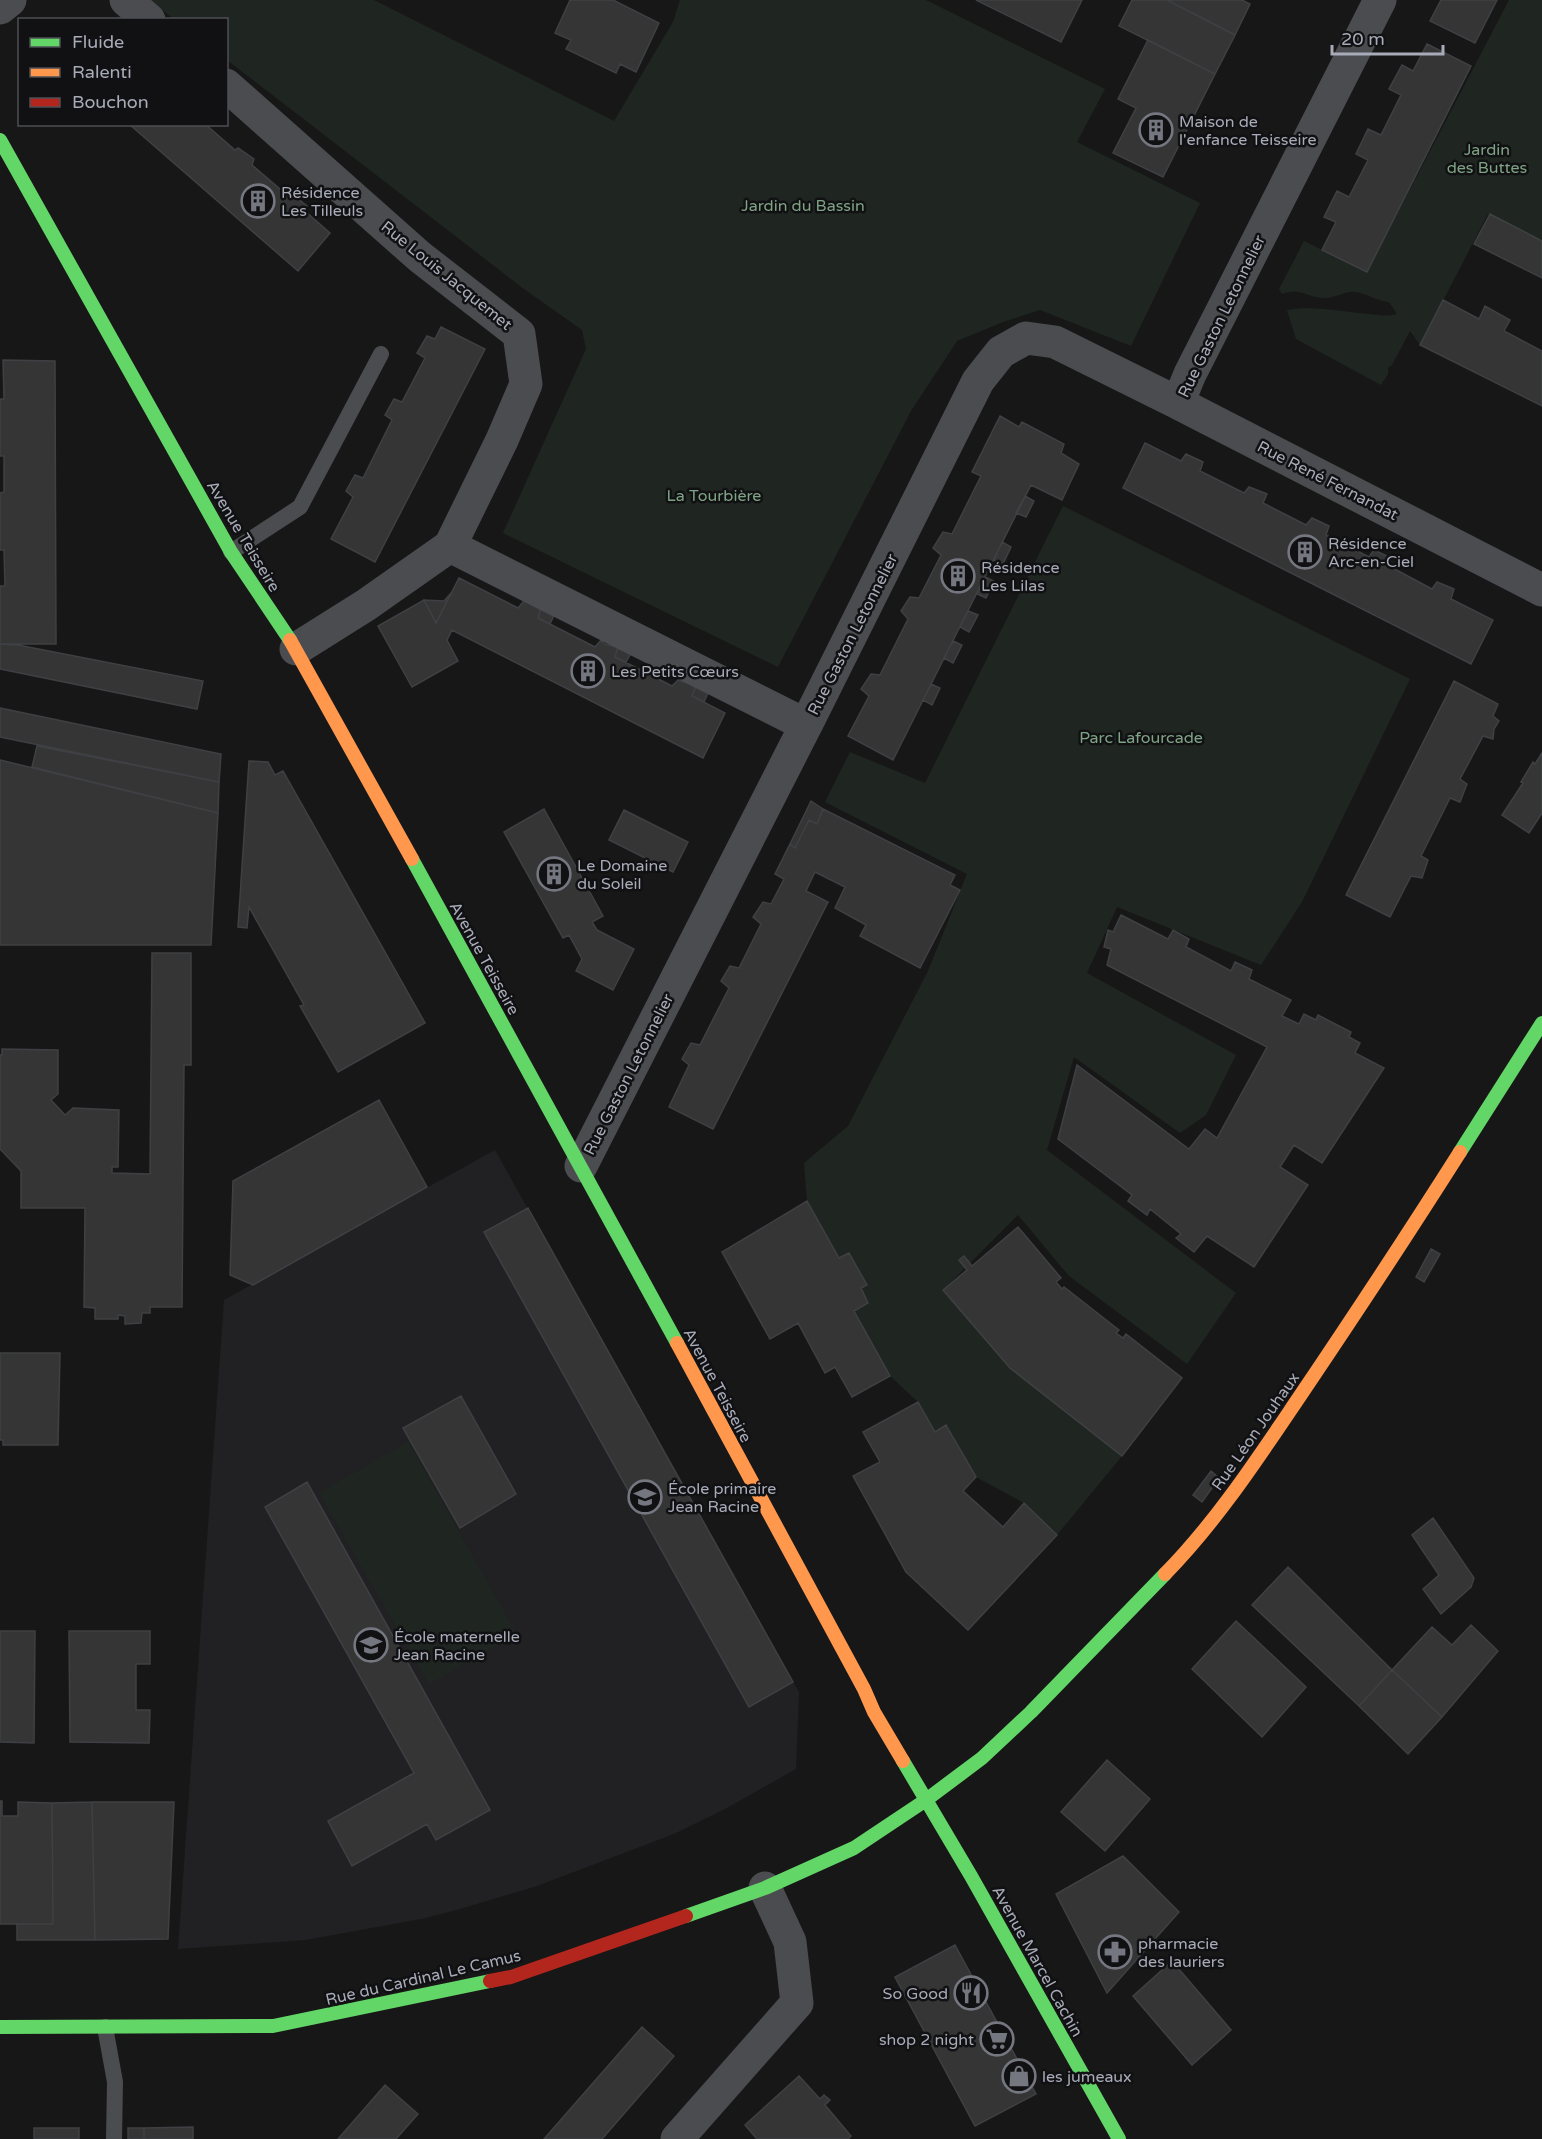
<svg xmlns="http://www.w3.org/2000/svg" width="1542" height="2139" viewBox="0 0 1542 2139" font-family="'Varela Round',sans-serif">
  <rect width="100%" height="100%" fill="#171717"/>
  <path fill="#212123" d="M495 1150 799 1692 796 1769 725 1809 674 1834 537 1886 467 1907 426 1918 306 1940 178 1949 224 1300Z"/>
  <path fill="#1f2621" d="M149 0H374L614 121 673 22 680 0H926L1105 89 1077 142 1200 203 1131 346 1040 310 1003 322 957 341 911 411 778 667 503 533 586 349 582 330 524 289 227 60 226 20 174 19Z
    M1509 0H1542V241L1488 214 1420 345 1410 331 1392 365 1388 368V374L1381 385 1296 339 1287 310C1312 305 1343 312 1369 314 1379 315 1387 317 1397 314L1389 302C1377 301 1368 294 1356 292 1345 290 1335 299 1323 298 1306 297 1300 287 1282 294L1279 289 1304 241 1367 272Z
    M1063 506 1410 679 1302 902 1261 965 1117 907 1087 973 1236 1055 1206 1115 1180 1133 1074 1057 1047 1150 1236 1293 1187 1364 1069 1276 1018 1215 943 1290 1010 1368 1122 1456 1057 1535 1024 1503 976 1477 947 1425 935 1432 918 1402 890 1376 854 1311 868 1303 861 1288 867 1284 849 1253 839 1258 807 1201 804 1163 848 1126 928 971 967 874 825 802 850 752 925 783Z
    M408 1442 517 1634 429 1684 319 1493Z"/>
  <path fill="#353536" stroke="#3f4043" stroke-width="1.5" d="M570 0H613L659 23 636 72 620 64 616 73 566 49 571 40 555 33Z
    M976 0H1082L1061 42Z
    M1132 0H1167L1235 35 1215 74 1119 26Z
    M1167 0H1242L1250 4 1235 35Z
    M1441 0H1497L1475 43 1430 21Z
    M1148 40 1215 74 1163 177 1113 153 1136 108 1118 99Z
    M1427 44 1471 66 1367 272 1322 250 1336 222 1324 217 1337 191 1349 197 1368 160 1356 154 1368 129 1381 135 1401 95 1389 89 1402 65 1413 71Z
    M129 124H205L235 150 238 148 254 159 252 165 287 195 292 194 307 206 305 211 330 233 298 271Z
    M1490 214 1542 241V278L1474 244Z
    M1443 300 1479 319 1485 306 1510 320 1504 331 1542 351V406L1420 345Z
    M441 327 485 349 375 562 331 539 353 497 346 491 355 475 363 478 392 420 385 415 394 399 402 402 425 358 417 353 427 336 435 339Z
    M3 360 55 361 56 644H0V586H5L4 550H0V493L4 492V456H0V399H4Z
    M1000 416 1019 427 1022 422 1064 444 1061 453 1079 464 1062 500 1031 485 893 760 848 736 869 696 861 689 871 674 880 675 908 619 901 611 910 597 919 598 941 555 933 548 943 532 952 534 981 476 972 472Z
    M1145 443 1181 461 1186 454 1203 462 1200 471 1244 493 1249 487 1267 494 1263 503 1306 525 1312 518 1329 526 1326 535 1369 557 1374 550 1391 558 1389 566 1432 589 1437 582 1454 589 1451 599 1493 620 1471 664 1123 488Z
    M1025 496 1034 501 1026 517 1016 513Z
    M1002 542 1011 547 1003 564 994 560Z
    M985 577 994 581 986 598 977 594Z
    M459 578 518 608 524 601 541 608 538 618 595 647 601 640 605 644 618 647 615 657 672 686 678 680 696 686 692 696 725 713 703 758 452 630 447 640 458 661 412 687 378 626 424 600 436 623Z
    M451 593 436 623 424 600 444 601Z
    M541 608 554 615 550 624 538 618Z
    M968 611 978 615 969 632 960 627Z
    M953 641 962 645 953 663 944 658Z
    M0 644 18 645 203 681 197 709 0 669Z
    M618 647 631 653 626 662 615 657Z
    M1454 681 1498 704 1493 716 1499 721 1494 729 1493 739 1483 736 1460 779 1467 784 1460 802 1450 798 1421 856 1428 860 1422 878 1411 876 1390 917 1346 895Z
    M931 684 940 688 932 705 923 700Z
    M696 686 708 693 704 702 692 696Z
    M0 708 221 754 219 782 0 737Z
    M37 746 219 782 218 813 32 767Z
    M1542 753V813L1529 833 1502 815 1523 783 1521 782 1533 762 1535 764Z
    M0 760 218 813 211 945H0Z
    M249 761 268 762 275 775 283 771 425 1023 338 1072 300 1006 304 1005 249 907 247 928 238 927Z
    M811 801 823 809 817 824 809 820 795 848 790 844Z
    M544 809 603 916 592 922 597 930 634 949 613 990 576 971 582 959 569 935 563 938 504 832Z
    M823 809 955 875 950 885 960 890 920 968 860 936 866 925 835 908 845 887 815 872 806 891 828 902 713 1129 669 1107 689 1065 682 1059 691 1043 700 1045 729 988 721 981 730 966 739 968 761 924 753 917 763 902 771 904 784 879 775 874 790 844 795 848 809 820 817 824Z
    M624 810 688 842 673 872 609 840Z
    M1121 915 1168 939 1173 930 1189 939 1186 947 1231 971 1235 962 1252 970 1249 979 1291 1000 1282 1016 1299 1024 1304 1014 1316 1020 1318 1015 1351 1032 1349 1037 1360 1043 1355 1053 1384 1068 1322 1163 1294 1145 1280 1167 1308 1185 1254 1267 1207 1236 1194 1252 1176 1238 1181 1234 1150 1209 1147 1215 1128 1201 1132 1195 1058 1139 1077 1065 1189 1149 1205 1129 1217 1138 1267 1047 1107 965 1111 949 1104 947 1108 930 1113 932Z
    M152 953H191V1065H184L182 1307H150V1313H142L141 1323 125 1324V1316L118 1315V1319H95V1308L84 1307 85 1208H21V1171L0 1149V1055H2V1049L58 1050V1094L51 1100 65 1115 73 1108 119 1110 118 1167H112V1173L150 1174Z
    M379 1100 427 1187 253 1285 230 1275 233 1181Z
    M807 1201 839 1258 849 1253 867 1285 861 1288 868 1303 854 1311 890 1376 852 1397 835 1367 825 1373 798 1323 770 1339 722 1252Z
    M528 1208 793 1682 749 1707 484 1232Z
    M1018 1227 1061 1278 1056 1282 1062 1289 1064 1287 1119 1330 1116 1333 1123 1338 1126 1334 1182 1378 1122 1456 1010 1368 943 1290 967 1270 959 1260 964 1256 972 1266Z
    M1431 1249 1440 1254 1424 1282 1416 1277Z
    M0 1353H60L58 1445H3V1440H0Z
    M461 1396 516 1494 460 1528 403 1428Z
    M918 1402 935 1432 946 1425 976 1477 963 1491 1003 1527 1024 1503 1057 1535 968 1630 906 1572 853 1476 880 1462 863 1432Z
    M1211 1471 1219 1478 1202 1502 1193 1495Z
    M307 1482 490 1810 436 1840 427 1824 352 1866 328 1821 414 1773 265 1507Z
    M1433 1518 1474 1578 1471 1587 1441 1614 1423 1589 1439 1575 1412 1535Z
    M1288 1567 1392 1670 1359 1706 1252 1605Z
    M1236 1621 1306 1687 1262 1737 1192 1669Z
    M1471 1625 1498 1651 1442 1717 1392 1670 1432 1627 1452 1645Z
    M0 1631H35L34 1743 0 1742Z
    M69 1631H150V1664H136V1710H150L149 1743 70 1742Z
    M1392 1670 1442 1717 1408 1754 1359 1706Z
    M1107 1760 1150 1799 1105 1851 1061 1812Z
    M0 1801H2V1816H18V1802L52 1803 53 1924H0Z
    M92 1802 95 1940H17V1924H53L52 1803Z
    M92 1802H174L168 1939 95 1940Z
    M1123 1856 1179 1912 1107 1993 1056 1894Z
    M955 1945 1036 2094 975 2126 895 1977Z
    M1172 1961 1231 2030 1192 2065 1133 1996Z
    M642 2027 674 2056 602 2139H544Z
    M799 2076 820 2099 824 2095 830 2100 825 2105 851 2136 848 2139H757L745 2125Z
    M385 2085 418 2114 396 2139H338Z
    M193 2127V2139H144V2128Z
    M34 2128H79V2139H34Z
    M128 2128H144V2139H128Z"/>
  <g fill="none" stroke-linecap="round" stroke-linejoin="round">
    <path stroke="#4b4c50" stroke-width="16" d="M231 552 300 507 381 354
      M105 2027 115 2082 114 2139"/>
    <path stroke="#4b4c50" stroke-width="33" d="M126 0 149 20
      M0 8 10 0
      M226 85 420 257 519 334 526 384 502 440 450 546 366 605 296 649
      M1178 403 1542 590
      M450 546 806 725 978 381 1001 352 1026 338 1055 342 1178 403 1190 374 1380 0
      M581 1166 806 725
      M677 2139 797 2003 790 1942 765 1888"/>
    <path stroke="#63d668" stroke-width="14" d="M0 140 231 552 290 640
      M412 859 677 1343
      M1460 1152 1542 1023
      M903 1761 971 1876 1119 2139
      M686 1916 765 1888 854 1848 926 1800 982 1758 1031 1712 1165 1574
      M0 2027 273 2026 490 1981"/>
    <path stroke="#ff974d" stroke-width="14" d="M290 640 412 859
      M677 1343 864 1689 874 1712 903 1761
      M1165 1574C1217 1521 1258 1458 1300 1396 1354 1316 1408 1234 1460 1152"/>
    <path stroke="#b3261e" stroke-width="14" d="M490 1981 511 1977 686 1916"/>
  </g>
  <defs>
    <g id="building-ring" transform="scale(1.725)"><circle r="9.5" fill="#111113" stroke="#757780" stroke-width="1.5"/><path d="M-4-6H4V6H1V3H-1V6H-4ZM-2.5-4.3h1.7v1.8h-1.7ZM.8-4.3h1.7v1.8H.8ZM-2.5-1h1.7V.8h-1.7ZM.8-1h1.7V.8H.8Z" fill="#757780"/></g>
    <g id="school-ring" transform="scale(1.725)"><circle r="9.5" fill="#111113" stroke="#757780" stroke-width="1.5"/><path d="M0-5L7-2L0 1L-7-2ZM-4 1L0 2.5L4 1V4Q0 6-4 4Z" fill="#757780"/></g>
    <g id="pharmacy-ring" transform="scale(1.725)"><circle r="9.5" fill="#111113" stroke="#757780" stroke-width="1.5"/><path d="M-2-6h4v4h4v4h-4v4h-4v-4h-4v-4h4Z" fill="#757780"/></g>
    <g id="restaurant-ring" transform="scale(1.725)"><circle r="9.5" fill="#111113" stroke="#757780" stroke-width="1.5"/><path d="M-5-6h1v4h1v-4h1v4h1v-4h1v5L-1.5 .5V6h-2V.5L-5-1ZM5-6V6H3V1.5H1.5Q1.5-4 5-6Z" fill="#757780"/></g>
    <g id="supermarket-ring" transform="scale(1.725)"><circle r="9.5" fill="#111113" stroke="#757780" stroke-width="1.5"/><path d="M-6-5.5h2.5l.6 2H6L4.5 2H-2.5L-4.4-4H-6ZM-1.5 3.2a1.3 1.3 0 1 0 .1 0ZM3 3.2a1.3 1.3 0 1 0 .1 0Z" fill="#757780"/></g>
    <g id="shop-ring" transform="scale(1.725)"><circle r="9.5" fill="#111113" stroke="#757780" stroke-width="1.5"/><path d="M-5-2.5h2.3a2.7 3.5 0 0 1 5.4 0H5L5.5 6h-11ZM-1.5-2.5h3a1.5 2.3 0 0 0-3 0Z" fill="#757780"/></g>
  </defs>
  <g fill-rule="evenodd">
    <use href="#building-ring" x="1156" y="130"/>
    <use href="#building-ring" x="258" y="201"/>
    <use href="#building-ring" x="1305" y="552"/>
    <use href="#building-ring" x="958" y="576"/>
    <use href="#building-ring" x="588" y="671"/>
    <use href="#building-ring" x="554" y="874"/>
    <use href="#school-ring" x="645" y="1497"/>
    <use href="#school-ring" x="371" y="1645"/>
    <use href="#pharmacy-ring" x="1115" y="1952"/>
    <use href="#restaurant-ring" x="971" y="1993"/>
    <use href="#supermarket-ring" x="997" y="2039"/>
    <use href="#shop-ring" x="1019" y="2076"/>
  </g>
  <g text-anchor="middle" stroke-width="5" stroke-linejoin="round" paint-order="stroke">
    <g font-size="16" fill="#a8abb8" stroke="#111113" text-anchor="start">
      <text x="1179" y="127">Maison de<tspan x="1179" dy="18">l'enfance Teisseire</tspan></text>
      <text x="281" y="198">Résidence<tspan x="281" dy="18">Les Tilleuls</tspan></text>
      <text x="1328" y="549">Résidence<tspan x="1328" dy="18">Arc-en-Ciel</tspan></text>
      <text x="981" y="573">Résidence<tspan x="981" dy="18">Les Lilas</tspan></text>
      <text x="611" y="677">Les Petits Cœurs</text>
      <text x="577" y="871">Le Domaine<tspan x="577" dy="18">du Soleil</tspan></text>
      <text x="668" y="1494">École primaire<tspan x="668" dy="18">Jean Racine</tspan></text>
      <text x="394" y="1642">École maternelle<tspan x="394" dy="18">Jean Racine</tspan></text>
      <text x="1138" y="1949">pharmacie<tspan x="1138" dy="18">des lauriers</tspan></text>
      <text x="948" y="1999" text-anchor="end">So Good</text>
      <text x="974" y="2045" text-anchor="end">shop 2 night</text>
      <text x="1042" y="2082">les jumeaux</text>
    </g>
    <g font-size="16" fill="#7fa385" stroke="#111113">
      <text x="1487" y="155">Jardin<tspan x="1487" dy="18">des Buttes</tspan></text>
      <text x="803" y="211">Jardin du Bassin</text>
      <text x="714" y="501">La Tourbière</text>
      <text x="1141" y="743">Parc Lafourcade</text>
    </g>
    <g font-size="16" fill="#a8abb8" stroke="#111113">
      <text transform="translate(447 275) rotate(39)" y="6">Rue Louis Jacquemet</text>
      <text transform="translate(1221 316) rotate(-64)" y="6">Rue Gaston Letonnelier</text>
      <text transform="translate(1328 480) rotate(27)" y="6">Rue René Fernandat</text>
      <text transform="translate(244 536) rotate(59)" y="6">Avenue Teisseire</text>
      <text transform="translate(852 634) rotate(-63)" y="6">Rue Gaston Letonnelier</text>
      <text transform="translate(485 958) rotate(61)" y="6">Avenue Teisseire</text>
      <text transform="translate(628 1074) rotate(-63)" y="6">Rue Gaston Letonnelier</text>
      <text transform="translate(718 1385) rotate(62)" y="6">Avenue Teisseire</text>
      <text transform="translate(1255 1431) rotate(-55)" y="6">Rue Léon Jouhaux</text>
      <text transform="translate(1038 1961) rotate(61)" y="6">Avenue Marcel Cachin</text>
      <text transform="translate(423 1977) rotate(-13)" y="6">Rue du Cardinal Le Camus</text>
    </g>
  </g>
  <rect x="18" y="18" width="210" height="108" fill="#111113" stroke="#4d4f55" stroke-width="1.5"/>
  <rect x="30" y="38" width="30" height="9" fill="#63d668" stroke="#4d4f55" stroke-width="1.5"/>
  <text x="72" y="48" font-size="18" fill="#a8abb8">Fluide</text>
  <rect x="30" y="68" width="30" height="9" fill="#ff974d" stroke="#4d4f55" stroke-width="1.5"/>
  <text x="72" y="78" font-size="18" fill="#a8abb8">Ralenti</text>
  <rect x="30" y="98" width="30" height="9" fill="#b3261e" stroke="#4d4f55" stroke-width="1.5"/>
  <text x="72" y="108" font-size="18" fill="#a8abb8">Bouchon</text>
  <path d="M1332 45v9h111v-9" fill="none" stroke="#a8abb8" stroke-width="3"/>
  <text x="1341" y="45" font-size="18" fill="#a8abb8" stroke="#111113" stroke-width="4.5" paint-order="stroke">20 m</text>
</svg>
